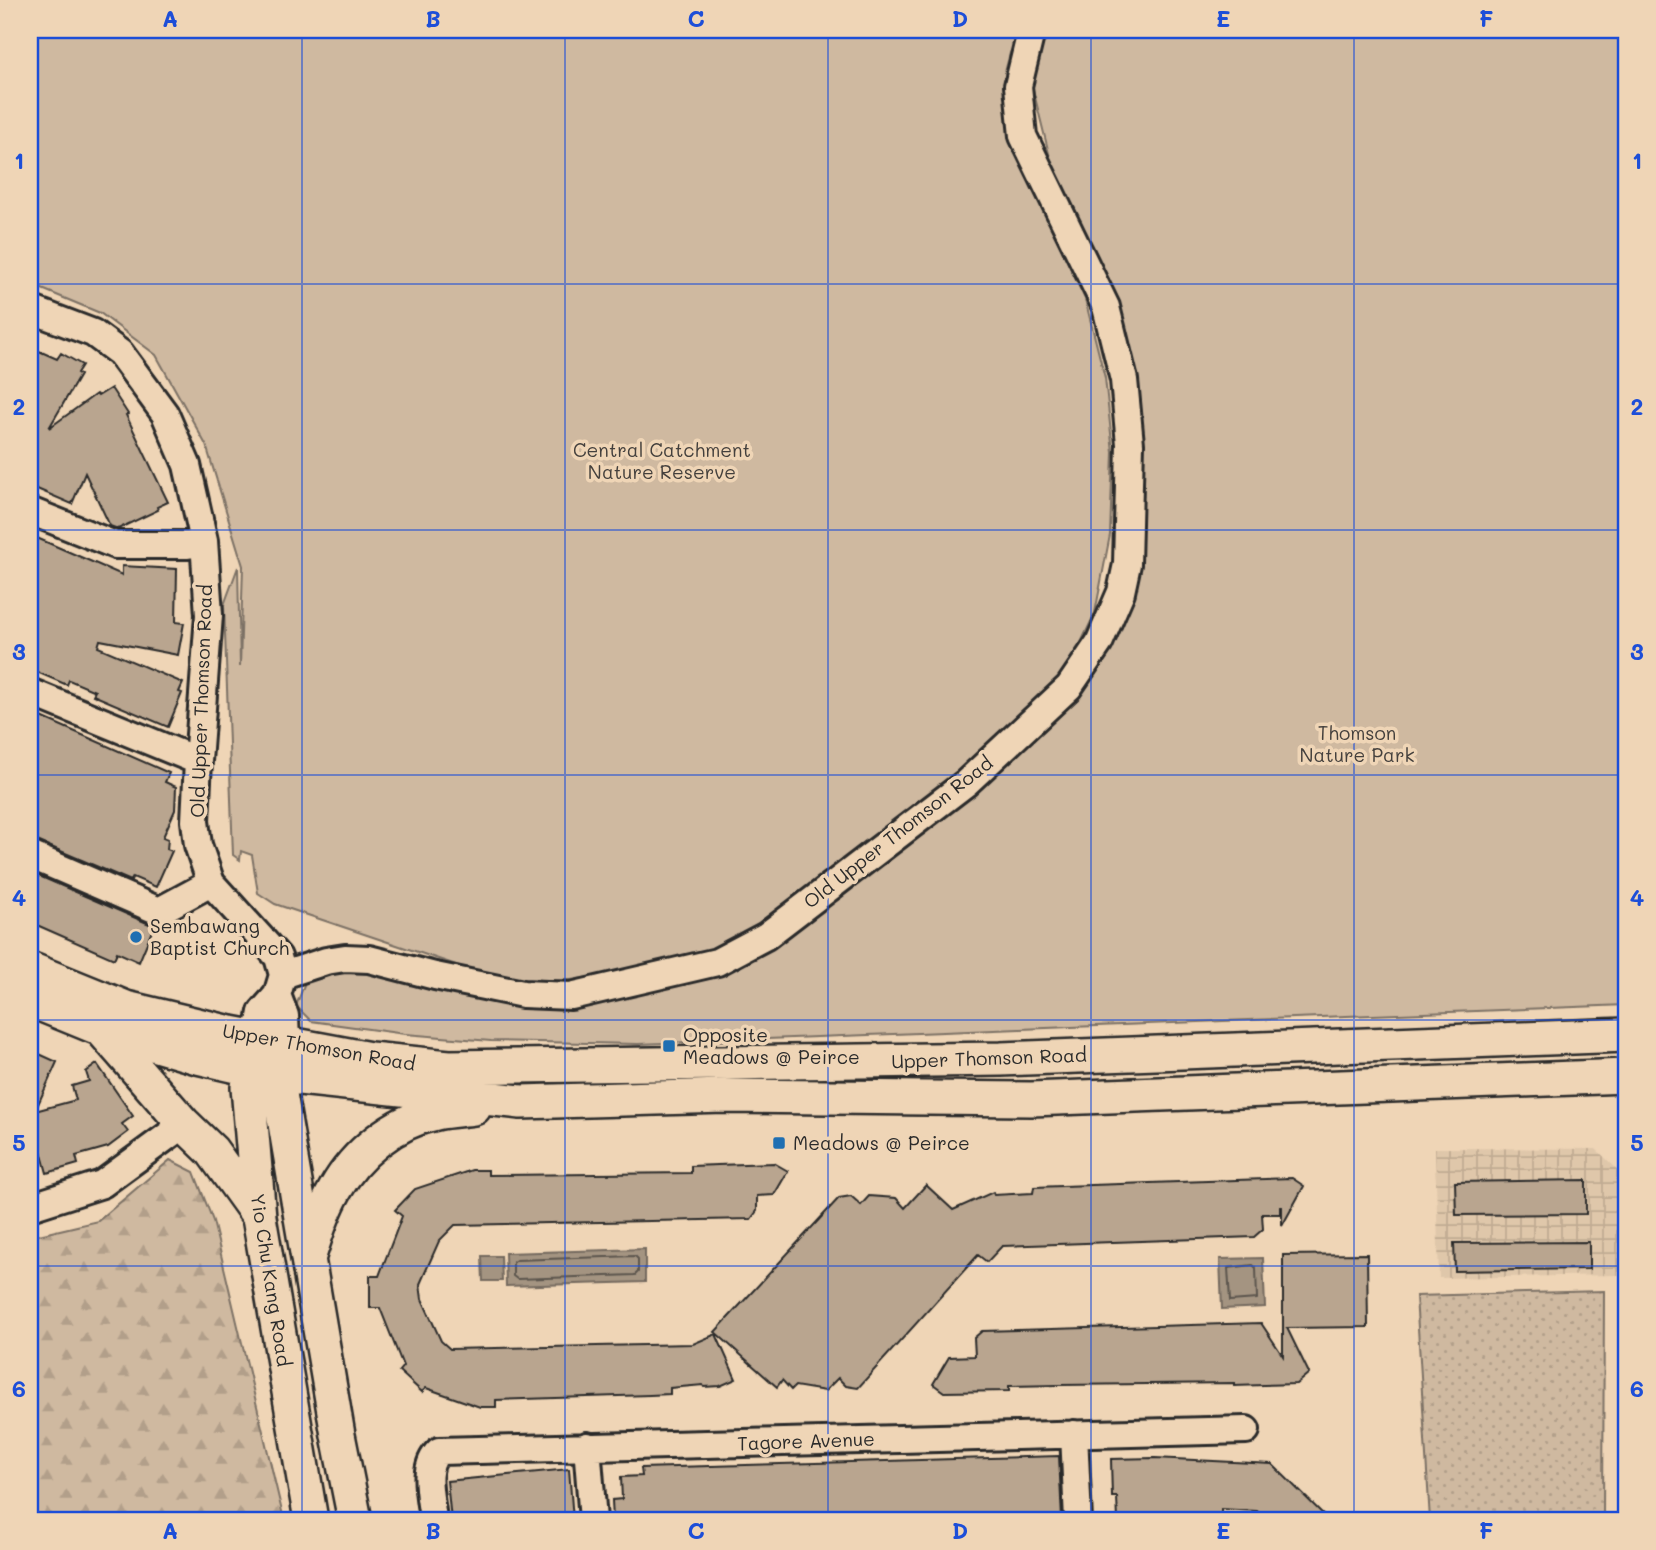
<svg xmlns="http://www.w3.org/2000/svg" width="1656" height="1550" viewBox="0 0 1656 1550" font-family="Mali,sans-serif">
  <defs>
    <pattern id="industrial-grid" width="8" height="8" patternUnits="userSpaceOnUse" patternTransform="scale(1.75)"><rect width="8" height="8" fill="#dfc7aa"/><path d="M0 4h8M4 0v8" fill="none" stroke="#c0ab92"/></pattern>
    <pattern id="grass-dots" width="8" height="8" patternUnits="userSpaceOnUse" patternTransform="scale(1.75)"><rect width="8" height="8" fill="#cfb9a0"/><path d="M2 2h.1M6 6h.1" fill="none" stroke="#b29f8a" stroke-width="1.8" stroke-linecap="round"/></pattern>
    <pattern id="forest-firs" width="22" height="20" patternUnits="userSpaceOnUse" patternTransform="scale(1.75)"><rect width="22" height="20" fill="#cfb9a0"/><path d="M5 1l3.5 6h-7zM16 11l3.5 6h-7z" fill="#b29f8a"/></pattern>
  </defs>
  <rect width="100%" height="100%" fill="#efd5b6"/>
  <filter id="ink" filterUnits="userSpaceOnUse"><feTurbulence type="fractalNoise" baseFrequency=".0143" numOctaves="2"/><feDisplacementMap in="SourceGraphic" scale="14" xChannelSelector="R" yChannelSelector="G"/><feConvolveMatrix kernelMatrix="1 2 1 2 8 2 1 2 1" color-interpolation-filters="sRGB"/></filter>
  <g filter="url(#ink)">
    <path fill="url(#industrial-grid)" d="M1435 1148 1596 1149 1620 1172 1619 1275 1439 1278Z"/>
    <path fill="url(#grass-dots)" stroke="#7d7266" stroke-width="2" d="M1604 1291 1603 1520H1430L1416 1296Z"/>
    <path fill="url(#forest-firs)" stroke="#7d7266" stroke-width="2" d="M170 1160 194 1172 213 1221 284 1520H30V1237L98 1221Z"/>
    <path fill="#cfb9a0" stroke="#7d7266" stroke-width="2" d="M30 30H1021L1010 53 1005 72 1008 109 1029 180 1085 299 1105 378 1113 452 1110 535 1095 613 1068 670 1013 730 726 954 571 980H515L480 973 275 904 258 893 252 855 241 851 240 860 233 855 224 605 238 567 240 667 243 566 206 445 156 355 100 313 30 284Z
      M1047 30H1626V1005L638 1044 491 1041 405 1034 311 1021 296 1006 306 980 324 963 568 1006 723 976 842 897 973 791 1082 693 1131 591 1142 436 1056 182 1027 65Z"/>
    <path fill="#a49481" stroke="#746a5f" stroke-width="2" d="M645 1249V1282L506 1286 505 1253Z
      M482 1256H501L502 1281H483Z
      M1263 1258 1265 1307 1222 1309 1220 1259Z"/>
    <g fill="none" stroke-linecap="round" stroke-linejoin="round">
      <path stroke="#5b554d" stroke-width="2" d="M635 1256 638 1259V1272L635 1275 517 1279 513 1276V1262L516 1260Z
        M1253 1265 1256 1268 1257 1299 1230 1301 1228 1268Z"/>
    </g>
    <path fill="#b9a58f" stroke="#2b2b2b" stroke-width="2" d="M30 347 57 359 61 353 82 365 77 373 80 375 49 428 96 394 98 396 111 388 128 414 126 415 168 502 157 507 158 510 118 529 110 526 85 473 72 504 30 486Z
      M30 535 122 575V566L177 569 176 622 184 623 178 655 100 640 98 647 183 683 179 692 182 693 168 727 93 695 95 691 69 680 67 685 30 669Z
      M30 712 169 773 165 782 176 787 175 810 163 837 168 839 167 849 172 851 156 887 133 877 131 881 30 838Z
      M30 872 154 926 139 962 117 952 114 959 30 922Z
      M37 1053 57 1062 35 1111 76 1100 72 1086 89 1081 86 1072 97 1064 133 1116 122 1124 128 1132 108 1147 76 1156 78 1164 47 1173 32 1118 30 1122V1069Z
      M774 1163 788 1171 774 1195 757 1196V1211L751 1219 455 1225 439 1241 420 1284 422 1299 441 1341 450 1349 693 1344 716 1334 736 1379 720 1386 704 1387 703 1385 670 1388V1394L650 1395 496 1400V1407H480L426 1388 422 1392 399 1371 403 1366 380 1308H370V1276H379L402 1216 395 1210 415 1189 472 1170H488V1175L691 1173V1166Z
      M1292 1178 1304 1186 1282 1226V1207H1280V1214H1262L1263 1229 1254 1237 1002 1246 987 1262 978 1255 858 1388 846 1386 838 1378 825 1391 795 1386 791 1390 782 1380 777 1387 715 1332 839 1198 851 1196 861 1205 869 1196 896 1198 905 1208 926 1185 953 1210 993 1192 994 1195 1033 1193 1034 1187Z
      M1586 1180V1214L1456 1215 1455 1182Z
      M1589 1242V1269L1455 1271 1454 1243Z
      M1367 1254 1368 1327 1287 1328 1309 1373 1296 1384 1234 1386V1383L1060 1385 1009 1386V1391L944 1392 933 1384 949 1357 975 1356 974 1338 982 1331 1261 1323 1283 1356V1255Z
      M1059 1456 1062 1520H613L612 1500 622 1499 621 1477 642 1476 641 1468Z
      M1155 1458 1272 1464 1329 1520H1266L1257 1511 1221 1509V1520H1118L1117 1497H1112L1111 1459Z
      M569 1469 573 1520H451L447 1481Z"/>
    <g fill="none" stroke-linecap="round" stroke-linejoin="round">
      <g stroke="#2b2b2b" stroke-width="32">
        <path id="minor" d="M30 309 93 333 120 353 165 414 187 465 204 541 209 615 198 761 195 821 198 845 211 883 278 957 283 975 277 995 262 1012 257 1039
          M30 511 115 545H188L204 541
          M30 692 198 761
          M30 855 159 911 211 883
          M283 975 326 961 345 958 369 959 435 976 523 994 571 996 717 962 766 936 966 783 1069 687 1099 643 1121 592 1127 564 1130 444 1124 380 1106 307 1023 136 1018 86 1030 36 1034 30
          M277 995 285 1016 286 1045
          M30 1207 102 1184 184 1124
          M1074 1434 1078 1520
          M587 1446 593 1520
          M433 1520C431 1497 421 1468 439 1451L1246 1430"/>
      </g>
      <g stroke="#2b2b2b" stroke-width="38">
        <path id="major" d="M30 969 126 1008 231 1033 370 1059 449 1067 1001 1059 1626 1035
          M30 1000 101 1029 197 1057 281 1076 521 1102 725 1096 1031 1099 1626 1076
          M101 1029 184 1124 212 1151 258 1215
          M255 1048 248 1087 259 1217 311 1520
          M284 1054 280 1094 338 1435 355 1520
          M309 1256C316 1234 323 1211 335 1190 355 1154 394 1121 436 1113 448 1110 461 1110 474 1108"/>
      </g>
      <use href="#minor" stroke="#efd5b6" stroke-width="26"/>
      <use href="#major" stroke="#efd5b6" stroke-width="33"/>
    </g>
  </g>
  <path fill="none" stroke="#1d4ed8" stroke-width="2" stroke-opacity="0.55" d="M302 30V1520M565 30V1520M828 30V1520M1091 30V1520M1354 30V1520M30 284H1626M30 530H1626M30 775H1626M30 1020H1626M30 1266H1626"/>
  <g fill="#1f6fb2" stroke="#efd5b6" stroke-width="2.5">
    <circle cx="136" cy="937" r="7"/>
    <rect x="662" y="1039" width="14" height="14" rx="3.5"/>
    <rect x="772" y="1136" width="14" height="14" rx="3.5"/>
  </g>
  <g text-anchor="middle" stroke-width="7" stroke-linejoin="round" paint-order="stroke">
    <g font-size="19" fill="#44403d" stroke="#efd5b6">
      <text x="662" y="457">Central Catchment<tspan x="662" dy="22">Nature Reserve</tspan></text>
      <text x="1357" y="740">Thomson<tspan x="1357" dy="22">Nature Park</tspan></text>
    </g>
    <g font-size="19" fill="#2b2b2b" stroke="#efd5b6">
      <text transform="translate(201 701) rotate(-88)" y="7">Old Upper Thomson Road</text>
      <text transform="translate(898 832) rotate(-38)" y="7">Old Upper Thomson Road</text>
      <text transform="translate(319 1047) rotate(10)" y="7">Upper Thomson Road</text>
      <text transform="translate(989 1058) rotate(-2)" y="7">Upper Thomson Road</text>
      <text transform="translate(271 1280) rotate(81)" y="7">Yio Chu Kang Road</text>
      <text transform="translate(806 1441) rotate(-2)" y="7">Tagore Avenue</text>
    </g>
    <g font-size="19" fill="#2b2b2b" stroke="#efd5b6" text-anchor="start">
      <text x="150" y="933">Sembawang<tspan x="150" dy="22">Baptist Church</tspan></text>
      <text x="683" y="1042">Opposite<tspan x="683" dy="22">Meadows @ Peirce</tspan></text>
      <text x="793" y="1150">Meadows @ Peirce</text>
    </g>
  </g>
  <rect width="1656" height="1550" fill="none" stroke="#efd5b6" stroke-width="77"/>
  <rect x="38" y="38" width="1580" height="1474" fill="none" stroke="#1d4ed8" stroke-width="2.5"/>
  <g font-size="23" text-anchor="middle" font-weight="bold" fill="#1d4ed8">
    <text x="170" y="27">A</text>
    <text x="433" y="27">B</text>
    <text x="696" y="27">C</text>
    <text x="960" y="27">D</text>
    <text x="1223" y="27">E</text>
    <text x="1486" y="27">F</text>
    <text x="19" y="169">1</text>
    <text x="1637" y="169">1</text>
    <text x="19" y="415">2</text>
    <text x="1637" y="415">2</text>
    <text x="19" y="660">3</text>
    <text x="1637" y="660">3</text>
    <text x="19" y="906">4</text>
    <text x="1637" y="906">4</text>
    <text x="19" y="1151">5</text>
    <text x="1637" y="1151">5</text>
    <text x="19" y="1397">6</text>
    <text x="1637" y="1397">6</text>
    <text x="170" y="1539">A</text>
    <text x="433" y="1539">B</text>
    <text x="696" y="1539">C</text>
    <text x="960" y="1539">D</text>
    <text x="1223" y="1539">E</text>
    <text x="1486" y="1539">F</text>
  </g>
</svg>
